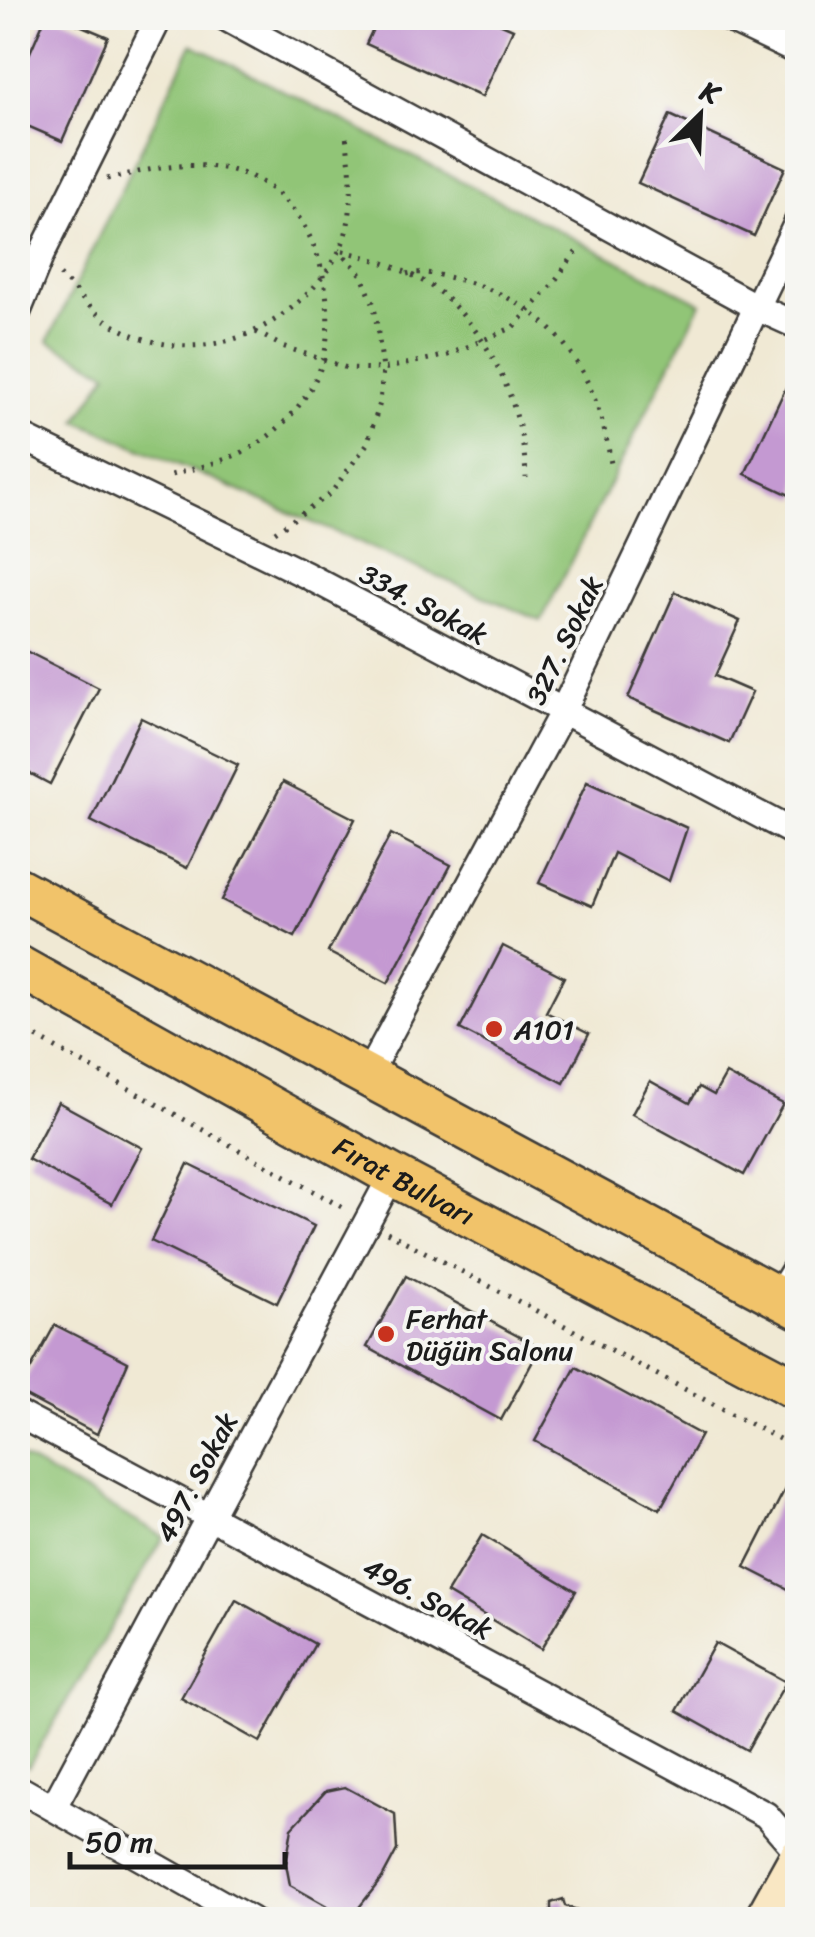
<svg xmlns="http://www.w3.org/2000/svg" width="815" height="1937" viewBox="0 0 815 1937" font-family="Sriracha,sans-serif">
  <rect width="100%" height="100%" fill="#f6f6f2"/>
  <filter id="ink" filterUnits="userSpaceOnUse"><feTurbulence type="fractalNoise" baseFrequency=".01" numOctaves="2"/><feDisplacementMap in="SourceGraphic" scale="20" xChannelSelector="R" yChannelSelector="G"/><feConvolveMatrix kernelMatrix="1 2 1 2 8 2 1 2 1" color-interpolation-filters="sRGB"/></filter>
  <filter id="wash" filterUnits="userSpaceOnUse"><feTurbulence type="fractalNoise" baseFrequency=".0048" numOctaves="4" result="noise"/><feDisplacementMap in="SourceGraphic" scale="40" xChannelSelector="R" yChannelSelector="G"/><feGaussianBlur stdDeviation="2.25" result="paint"/><feColorMatrix in="noise" values="0 0 0 0 0 0 0 0 0 0 0 0 0 0 0 0 0 1.4 0 .05"/><feComposite in="paint" operator="in"/></filter>
  <g filter="url(#wash)">
    <rect width="100%" height="100%" fill="#f0e9d4"/>
    <path fill="#91c577" stroke="#56704a" stroke-width="2.5" d="M192 44 701 303 541 621 77 421 108 373 48 341Z
      M18 1455 164 1537 28 1767 18 1761Z"/>
    <g id="blocks">
      <path fill="#c499d2" d="M45 18H63L108 37 62 141 18 122V80Z
        M378 18H488L513 29 482 97 366 44Z
        M670 115 785 168 754 236 638 183Z
        M789 381 798 385V499L745 474Z
        M675 592 740 621 715 676 752 692 729 743 628 698Z
        M18 647 99 688 50 784 18 767Z
        M141 718 238 765 187 868 91 821Z
        M283 782 355 819 295 937 222 900Z
        M587 782 687 828 669 881 614 853 592 906 539 883Z
        M391 834 451 865 388 983 328 952Z
        M503 946 564 977 546 1012 589 1034 564 1083 460 1029Z
        M726 1074 783 1104 744 1175 632 1114 650 1081 690 1103 699 1087 714 1095Z
        M58 1102 142 1148 112 1204 28 1159Z
        M188 1164 314 1226 277 1303 151 1241Z
        M406 1276 540 1348 501 1420 367 1347Z
        M55 1325 128 1362 97 1434 18 1392Z
        M576 1367 701 1435 660 1509 535 1441Z
        M786 1487 798 1493V1594L745 1567Z
        M482 1535 576 1591 541 1649 447 1593Z
        M236 1600 315 1644 260 1742 181 1698Z
        M715 1643 786 1682 747 1750 677 1711Z
        M345 1787 395 1814 397 1850 382 1878 350 1919 290 1885 286 1864 292 1828 326 1791Z
        M563 1899 565 1906 609 1920H545L551 1911V1903Z"/>
    </g>
  </g>
  <g filter="url(#ink)">
    <use href="#blocks" fill-opacity="0" stroke="#3c3b38" stroke-width="2.5"/>
    <g fill="none" stroke-linecap="round" stroke-linejoin="round">
      <g stroke="#3c3b38" stroke-width="30">
        <path id="street" d="M226 18 758 308 798 326
          M727 18 798 52
          M18 311 41 255 159 18
          M18 435 306 575 798 835
          M367 1076 562 713 798 221
          M777 1298 798 1264
          M18 1414 766 1815 798 1852
          M18 1788 251 1920
          M53 1808 392 1175"/>
      </g>
      <g stroke="#3c3b38" stroke-width="40">
        <path id="secondary" d="M762 1920 798 1855"/>
      </g>
      <g stroke="#3c3b38" stroke-width="45">
        <g id="primary">
          <path d="M18 888 798 1308"/>
          <path id="s1" d="M18 966 392 1175 798 1390"/>
        </g>
      </g>
      <path stroke="#3c3b38" stroke-width="5" stroke-dasharray="2.5 8" stroke-linecap="butt" d="M107 179C150 169 191 159 235 171 310 191 337 283 325 352 319 384 292 419 266 438 238 459 201 467 167 476
        M343 251C377 259 421 274 447 299 496 344 524 413 526 478
        M407 274C424 270 443 276 460 280 555 304 597 372 611 464
        M60 275C76 291 91 311 110 323 180 366 260 345 313 288 326 274 340 254 345 236 355 203 351 169 346 136
        M256 332 282 346 347 368 383 369 448 355 514 327 549 289 579 248
        M275 532 331 493 367 444 380 403 383 369 374 305 361 274 339 250
        M18 1027 347 1210
        M387 1232 798 1449"/>
      <use href="#street" stroke="#fff" stroke-width="25"/>
      <use href="#secondary" stroke="#f9e7c3" stroke-width="35"/>
      <use href="#primary" stroke="#f1c36a" stroke-width="40"/>
    </g>
  </g>
  <g fill="#c8321e" stroke="#f6f6f2" stroke-width="4">
    <circle cx="494" cy="1029" r="10"/>
    <circle cx="386" cy="1334" r="10"/>
  </g>
  <g text-anchor="middle" stroke-width="8" stroke-linejoin="round" paint-order="stroke">
    <g font-size="28" fill="#1c1c1c" stroke="#f6f6f2">
      <text transform="translate(424 604) rotate(28)" y="10">334. Sokak</text>
      <text transform="translate(564 640) rotate(-64)" y="10">327. Sokak</text>
      <text dy="10" stroke="none"><textPath href="#s1" startOffset="442">Fırat Bulvarı</textPath></text>
      <text transform="translate(196 1477) rotate(-62)" y="10">497. Sokak</text>
      <text transform="translate(428 1598) rotate(28)" y="10">496. Sokak</text>
    </g>
    <g font-size="28" fill="#1c1c1c" stroke="#f6f6f2" text-anchor="start">
      <text x="514" y="1039">A101</text>
      <text x="406" y="1328">Ferhat<tspan x="406" dy="32">Düğün Salonu</tspan></text>
    </g>
  </g>
  <rect width="815" height="1937" fill="none" stroke="#f6f6f2" stroke-width="60"/>
  <g transform="translate(700 115) rotate(24)" stroke="#f6f6f2" stroke-width="8" paint-order="stroke">
  <path d="M0-8L18 38L0 25L-18 38Z" fill="#1c1c1c"/>
  <text y="-15" font-size="28" font-weight="bold" text-anchor="middle" fill="#1c1c1c">K</text>
  </g>
  <path d="M70 1852v15h215v-15" fill="none" stroke="#1c1c1c" stroke-width="5"/>
  <text x="85" y="1852" font-size="30" fill="#1c1c1c" stroke="#f6f6f2" stroke-width="8" paint-order="stroke">50 m</text>
</svg>
